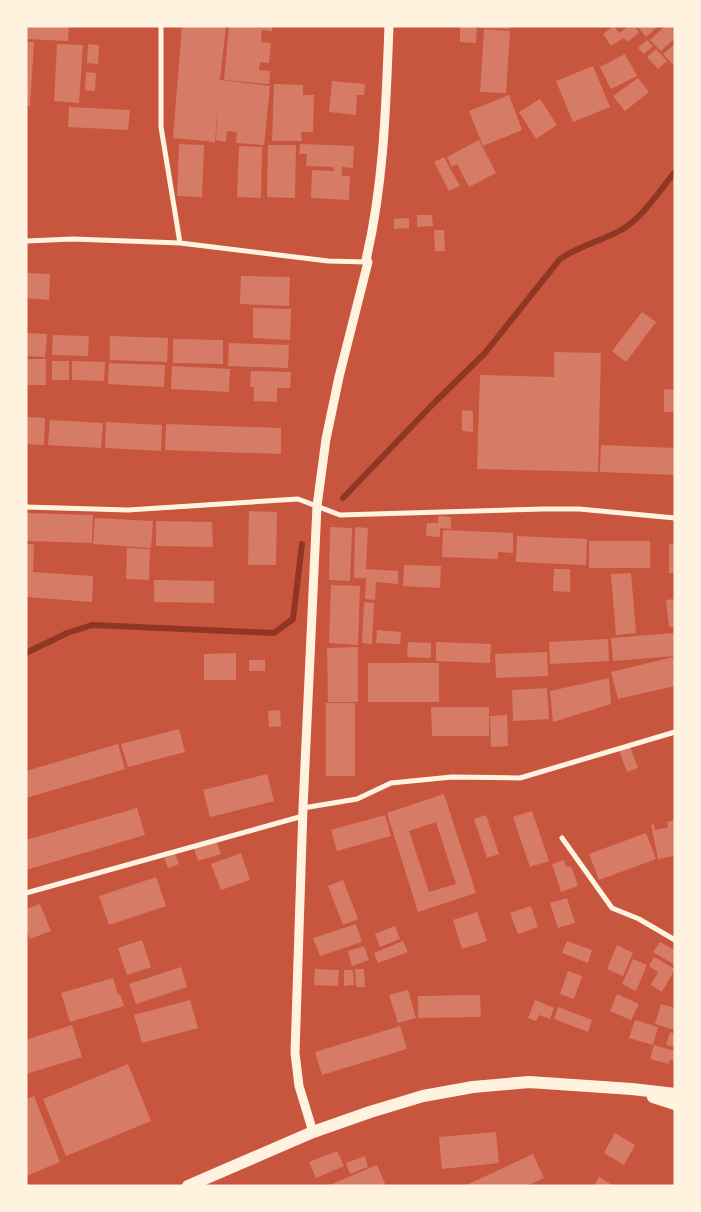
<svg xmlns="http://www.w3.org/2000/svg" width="701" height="1212" viewBox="0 0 701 1212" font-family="Montserrat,sans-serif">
  <rect width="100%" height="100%" fill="#c8553d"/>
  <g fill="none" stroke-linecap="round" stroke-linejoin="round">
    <path stroke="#8f3625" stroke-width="6" d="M343 498 433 404 485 353 560 259C580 245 602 241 623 229 644 216 659 191 675 172
      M26 653 67 633 92 625 274 633 293 619 302 544"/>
  </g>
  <path fill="#d67c66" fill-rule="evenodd" d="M26 26H69L68 41 26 39Z
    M182 26H226L220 80 270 86 264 145 236 143 237 132 227 131 226 142 216 140 218 104 215 142 173 138Z
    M229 26H272V31L262 30 261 42 271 43 269 63 260 62 259 70 270 71 269 84 224 80Z
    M460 26H477L476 43 460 42Z
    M480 26H510V29L480 28Z
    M614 26 619 33 629 26H635L639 33 627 42 624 38 611 46 603 34Z
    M637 26H658L646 37Z
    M665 26H675V38L661 51 650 40Z
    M484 29 510 31 506 93 480 92Z
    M647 40 653 46 644 54 638 48Z
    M26 42H34L30 106H26Z
    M57 44 83 45 79 103 54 101Z
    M88 44 99 45 98 64 87 63Z
    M675 44V67L663 54Z
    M656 49 667 61 658 69 647 57Z
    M625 54 637 76 611 89 600 67Z
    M593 66 610 107 573 122 556 81Z
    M86 72 96 73 95 91 85 90Z
    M638 78 649 92 625 111 613 96Z
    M332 81 365 84 364 95H357L356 115 329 112Z
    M274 84 303 85V95H314L313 132H301L302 141H272Z
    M509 95 522 130 483 146 469 111Z
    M540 99 557 125 536 139 519 112Z
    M69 107 130 110 128 130 68 127Z
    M479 140 496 173 469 187 457 164 452 167 447 157Z
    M179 144 204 145 202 197 177 196Z
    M300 144 354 146 353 168 342 167V176H350L349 200 311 198 312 170 334 171 333 167 306 166 307 154H299Z
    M268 145H296L295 198 267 197Z
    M239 146 262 147 261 198 237 197Z
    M444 157 460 186 449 191 434 162Z
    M417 215H432L433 226 417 227Z
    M409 218V228L394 229V219Z
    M434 230H444L445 251H435Z
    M26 273 50 274 49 300 26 298Z
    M241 276 290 277 289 306 240 304Z
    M253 308 291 309 290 340 253 338Z
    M642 312 656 322 626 362 612 351Z
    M26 333 47 334 45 357 26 356Z
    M53 335 89 336 88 356 52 355Z
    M110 336 168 338 167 362 110 360Z
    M173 339 223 340V364L173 363Z
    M229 343 289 345 288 368 228 366Z
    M554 352 601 353 598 472 477 469 480 375 554 377Z
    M26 359H46V385H26Z
    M52 361H69V380H52Z
    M72 361 105 362 104 381 72 380Z
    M109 363 165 365 164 387 108 384Z
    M172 366 230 369 229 392 171 389Z
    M251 371 291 372 290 388H277V402L254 401V387H250Z
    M664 389 675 390V412H664Z
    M462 410 473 411V432L462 431Z
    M26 417 45 418 44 445 26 444Z
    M50 420 103 423 101 448 48 445Z
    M106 422 162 425 161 451 105 448Z
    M166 424 281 428V454L165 450Z
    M601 445 675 448V475L600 472Z
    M249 511 277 512 276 565H248Z
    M26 513 93 515 92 543 26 541Z
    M438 516 451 517V529L440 528V537L426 536 427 523H438Z
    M95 518 153 521 151 548 93 544Z
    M156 521 212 522 213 547 156 546Z
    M330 527 352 528 350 581 329 580Z
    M355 527 368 528 366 569 398 571V584L376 582 375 600 365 599 366 578H354Z
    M443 530 513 533V553L498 552V559L442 557Z
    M517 536 587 539 586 565 516 562Z
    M589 541H650V568H589Z
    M26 544H34L33 572 93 576 92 602 26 597Z
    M669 544H675V573H669Z
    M127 548 150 549 149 580 126 579Z
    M404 565 441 566 440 588 403 586Z
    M554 569H570V592L553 591Z
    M631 573 636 633 616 635 611 574Z
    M154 580 214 581V603L154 602Z
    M331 585 360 586 358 645 329 643Z
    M675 599V627H669L666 600Z
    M364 602 374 603 372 644 362 643Z
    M377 630 401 632 400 644 376 643Z
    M675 633V656L613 661 611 638Z
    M608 639 609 661 550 664 549 642Z
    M408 642 431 643V658L407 657Z
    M436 642 491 644 490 663 436 661Z
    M358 647V702H328L327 648Z
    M547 652 548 676 496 678 495 654Z
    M236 653V680H204V654Z
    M673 657 675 665V686L618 699 611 672Z
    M249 660H265V671H249Z
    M368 663H439V702H368Z
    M609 678 611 704 553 722 550 691Z
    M547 688 549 719 513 721 512 690Z
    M326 703H355V776H326Z
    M431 707H489V736H432Z
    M280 710 281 726 269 727 268 711Z
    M507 715 508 746 491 747 490 716Z
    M179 729 185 752 128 767 121 744Z
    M118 744 125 769 26 798V771Z
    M630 746 638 768 627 772 619 750Z
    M267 774 274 801 210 817 203 790Z
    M444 794 476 893 418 912 387 813ZM436 822 456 884 429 892 409 831Z
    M137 808 145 835 26 870V840Z
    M532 811 549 861 530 867 513 817Z
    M385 815 391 836 337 851 331 830Z
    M486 815 499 854 487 858 474 819Z
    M675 820V856L658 859 651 825 654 824 655 830 668 827 667 822Z
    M646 833 656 859 599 880 589 854Z
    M216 840 221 854 198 861 194 848Z
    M241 853 250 880 221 890 211 864Z
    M175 854 179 864 168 868 164 858Z
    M564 860 566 867 571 866 578 886 561 892 552 864Z
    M156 877 166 906 109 925 99 896Z
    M343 880 358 919 343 925 328 886Z
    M567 898 575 923 558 928 550 903Z
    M40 904 51 931 30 939 26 930V909Z
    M531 906 538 927 518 934 510 913Z
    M477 912 487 941 462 949 453 920Z
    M356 924 362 942 320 956 313 938Z
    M395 926 400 939 380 947 375 934Z
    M142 940 151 967 127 975 118 948Z
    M403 941 408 952 378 963 374 953Z
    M567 941 592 950 588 963 562 953Z
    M660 942 675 950V965L653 952Z
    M617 945 633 953 623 976 607 969Z
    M364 946 369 960 352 966 348 951Z
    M654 957 675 969 662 992 651 985 658 972 649 966Z
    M633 959 647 965 636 991 622 984Z
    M181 967 187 987 136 1004 129 984Z
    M315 969 339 970 338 986 314 985Z
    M355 969H364L365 987H356Z
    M344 970H353L354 985 344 986Z
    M568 971 582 976 574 999 560 994Z
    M113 978 118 995 120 994 124 1006 70 1022 61 993Z
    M408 990 416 1018 398 1023 389 995Z
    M617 994 639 1004 631 1020 610 1011Z
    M480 995 481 1017 418 1018V996Z
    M190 1000 198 1028 142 1043 134 1015Z
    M535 1000 554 1008 550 1019 539 1015 536 1021 528 1018Z
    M661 1004 675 1008V1030L655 1024Z
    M558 1007 592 1020 588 1032 554 1019Z
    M635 1020 658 1027 653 1045 629 1038Z
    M72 1025 82 1057 26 1074V1040Z
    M400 1026 407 1049 322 1075 315 1052Z
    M670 1032 675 1034V1047L666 1045Z
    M654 1045 675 1051V1061L670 1060 669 1064 650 1059Z
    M128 1064 151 1121 66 1156 43 1099Z
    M34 1096 60 1162 26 1176V1099Z
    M496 1132 499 1163 442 1169 439 1137Z
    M615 1133 635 1145 624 1165 604 1153Z
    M337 1151 344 1166 316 1178 309 1162Z
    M533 1154 544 1178 527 1186H464Z
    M365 1156 368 1167 350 1174 346 1163Z
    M377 1165 386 1186H327Z
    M599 1177 614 1186H594Z"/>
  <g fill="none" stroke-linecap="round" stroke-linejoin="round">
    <path stroke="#fff3e0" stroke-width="5" d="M161 26V127L180 243
      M26 241 73 239 180 243 328 261 367 262
      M26 507 128 510 298 499 340 515 543 509H579L675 518
      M303 808 357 799 391 783 452 777 520 778 675 732
      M562 838 612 908 639 919 675 940
      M26 893 303 816"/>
    <path stroke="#fff3e0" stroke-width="9" d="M313 1132 299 1086 295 1053 303 808 317 506 326 439 339 377 368 262 366 260C384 183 386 105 389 26"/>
    <path stroke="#fff3e0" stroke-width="12" d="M653 1097 675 1104
      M188 1186 313 1132 370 1112 423 1096 473 1087 529 1082 632 1089 675 1094"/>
  </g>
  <rect width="701" height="1212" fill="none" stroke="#fff3e0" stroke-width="55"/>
</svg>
